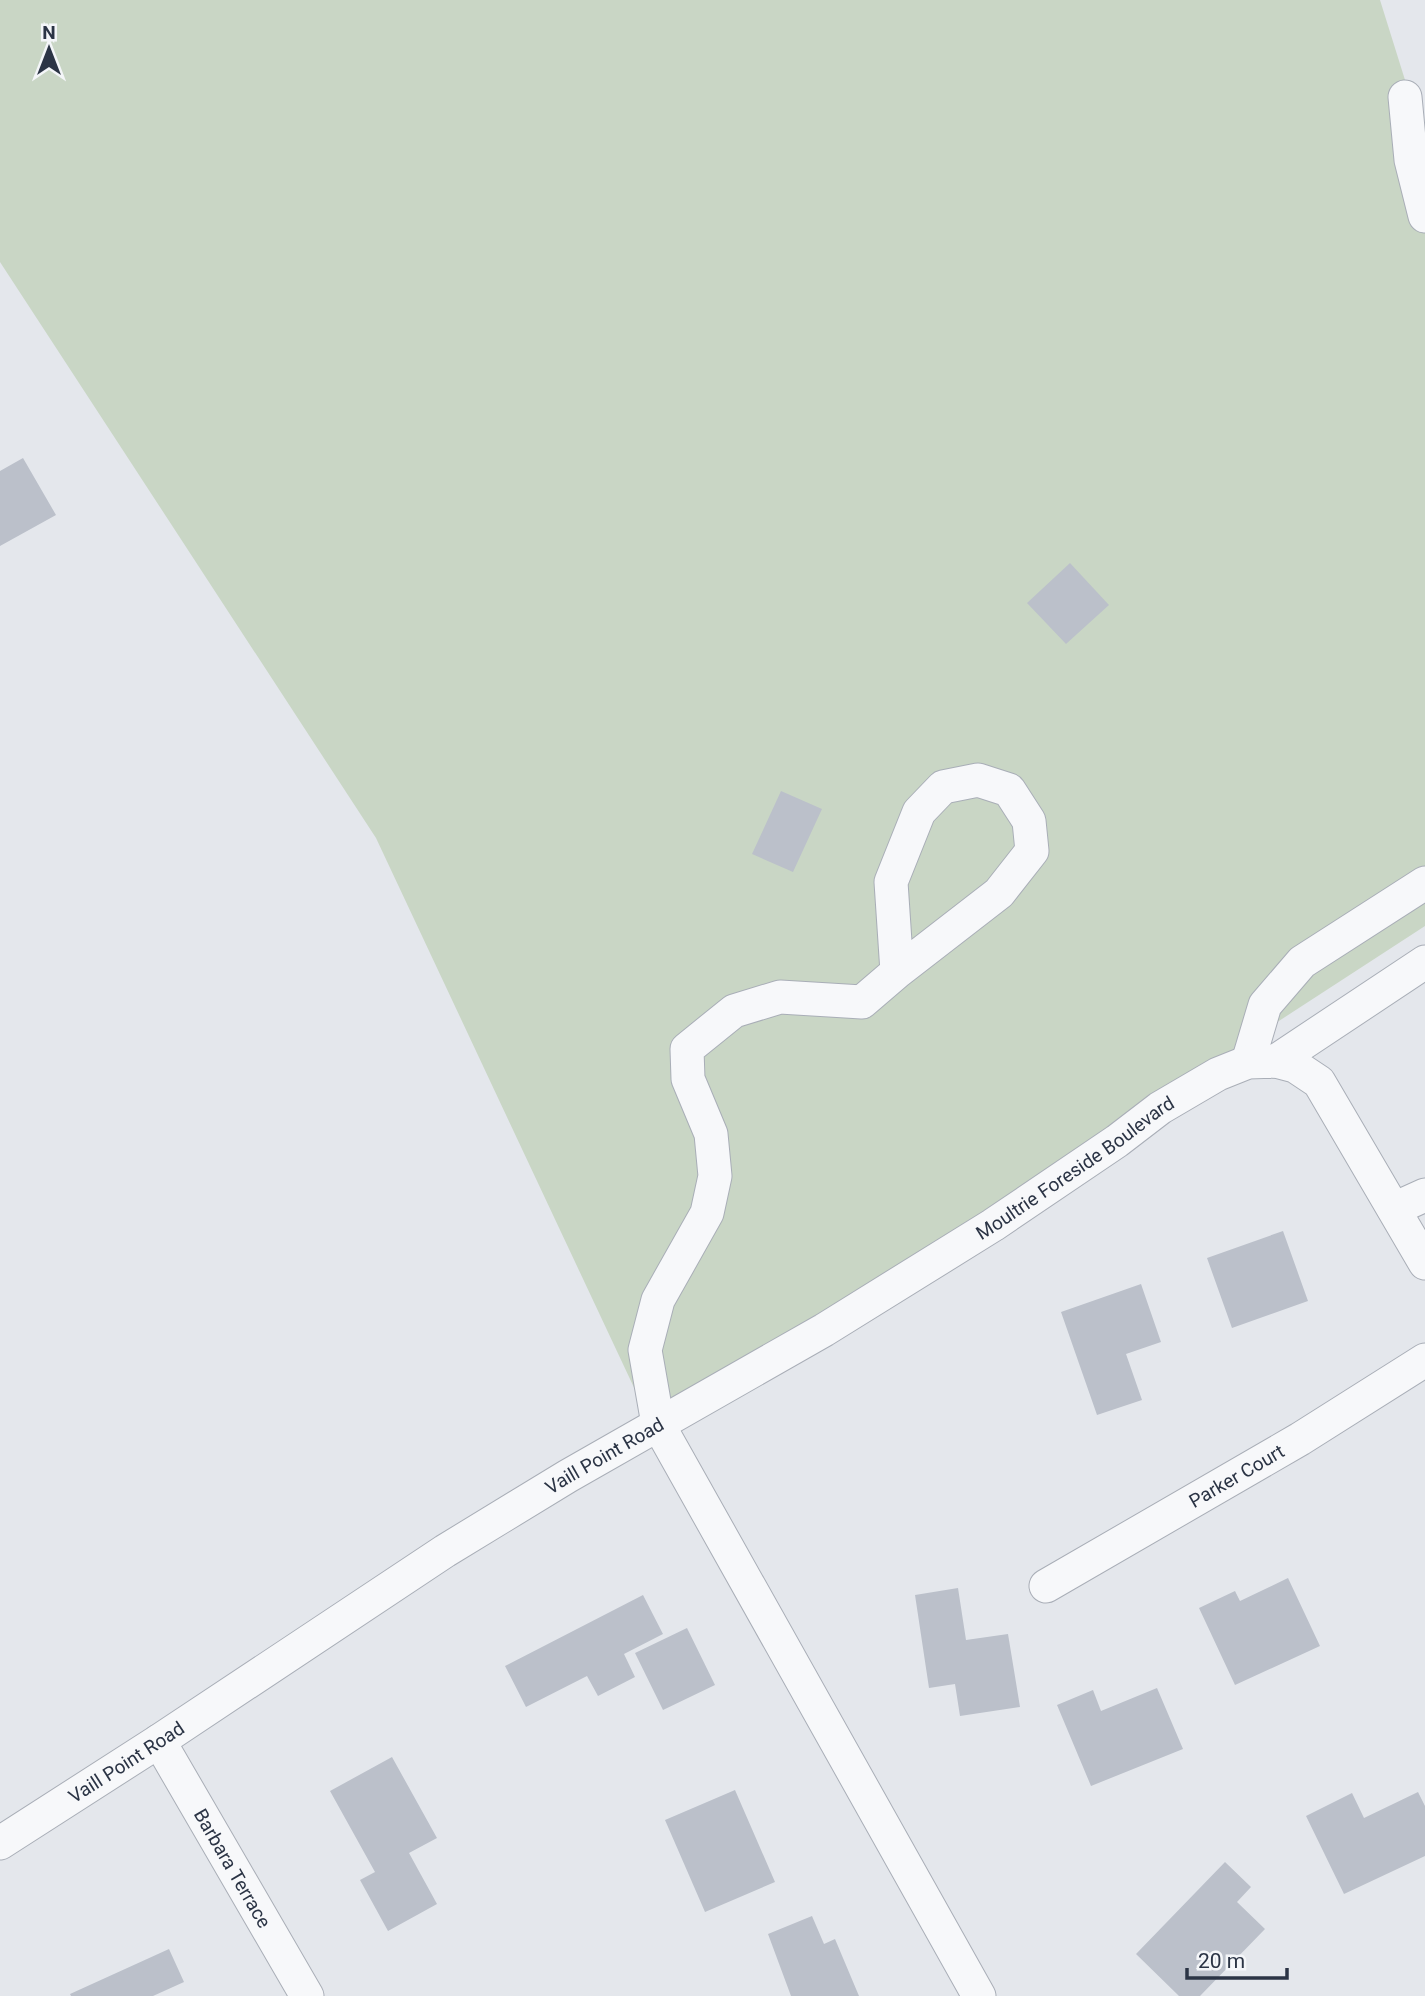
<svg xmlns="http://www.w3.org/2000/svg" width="1425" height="1996" viewBox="0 0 1425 1996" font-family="Roboto,sans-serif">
  <rect width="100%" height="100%" fill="#e4e7ec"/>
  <path fill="#c9d6c5" d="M0 0H1380L1425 144V926L653 1428 376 838 0 262Z"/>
  <path fill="#bbc0ca" d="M23 458 56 515 0 546V471Z
    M1070 563 1109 605 1066 644 1027 603Z
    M781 791 822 809 793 872 752 854Z
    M1283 1231 1308 1301 1232 1328 1207 1258Z
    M1141 1284 1161 1342 1126 1354 1142 1400 1097 1415 1061 1312Z
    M1288 1578 1320 1646 1235 1685 1199 1608 1235 1591 1240 1601Z
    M958 1588 966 1640 1008 1634 1020 1707 960 1716 955 1684 929 1688 915 1595Z
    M643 1595 663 1634 624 1654 635 1677 598 1696 587 1676 526 1707 505 1666Z
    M687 1628 715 1685 663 1710 635 1653Z
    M1157 1688 1183 1749 1091 1786 1057 1705 1093 1690 1101 1711Z
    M392 1757 437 1838 409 1853 437 1904 388 1931 360 1880 375 1872 330 1791Z
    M735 1790 775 1882 705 1912 665 1820Z
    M1418 1792 1425 1806V1856L1344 1894 1306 1816 1352 1793 1364 1818Z
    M1225 1862 1251 1887 1237 1902 1265 1929 1200 1996H1179L1136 1954Z
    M812 1916 824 1944 835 1939 859 1996H791L768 1934Z
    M169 1949 184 1982 153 1996H71L70 1994Z"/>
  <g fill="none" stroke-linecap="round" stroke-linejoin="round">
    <g stroke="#a9aeb7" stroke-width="35">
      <g id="minor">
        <path d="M1405 97 1411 160 1425 216"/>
        <path d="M897 972 891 882 919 812 943 787 978 780 1009 790 1029 821 1032 851 999 893 897 972 862 1002 780 997 734 1011 687 1049 688 1079 711 1134 715 1176 707 1213 658 1300 645 1350 658 1424 979 1996"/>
        <path d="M1276 1061 1425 962"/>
        <path d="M1248 1062 1265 1005 1302 962 1425 883"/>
        <path d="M1394 1209 1425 1195"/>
        <path id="s1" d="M1046 1586 1300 1439 1425 1360"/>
        <path id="s2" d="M159 1741 307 1996"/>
        <path id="s3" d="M0 1843 159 1741 445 1551 568 1476 824 1330 993 1225 1117 1141 1160 1108 1218 1074 1248 1062 1276 1061 1295 1066 1319 1082 1425 1263"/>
      </g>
    </g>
    <use href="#minor" stroke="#f7f8fa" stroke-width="33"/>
  </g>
  <g text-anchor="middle" stroke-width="6" stroke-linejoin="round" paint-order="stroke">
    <g font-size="19" fill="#2b3445" stroke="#f4f6f9">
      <text dy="7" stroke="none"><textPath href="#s3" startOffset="1270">Moultrie Foreside Boulevard</textPath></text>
      <text dy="7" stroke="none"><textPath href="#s3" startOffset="718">Vaill Point Road</textPath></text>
      <text dy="7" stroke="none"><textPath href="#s1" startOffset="220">Parker Court</textPath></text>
      <text dy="7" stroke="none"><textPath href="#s3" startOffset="150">Vaill Point Road</textPath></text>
      <text dy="7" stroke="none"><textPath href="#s2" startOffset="147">Barbara Terrace</textPath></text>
    </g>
  </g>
  <g transform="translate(49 49)" stroke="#f4f6f9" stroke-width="5" paint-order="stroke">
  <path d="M0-5L12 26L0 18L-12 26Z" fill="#2b3445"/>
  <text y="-10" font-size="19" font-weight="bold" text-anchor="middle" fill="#2b3445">N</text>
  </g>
  <path d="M1187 1968v10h100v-10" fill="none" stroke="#2b3445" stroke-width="3.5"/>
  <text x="1198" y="1968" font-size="21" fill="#2b3445" stroke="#f4f6f9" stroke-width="5" paint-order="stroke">20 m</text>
</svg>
